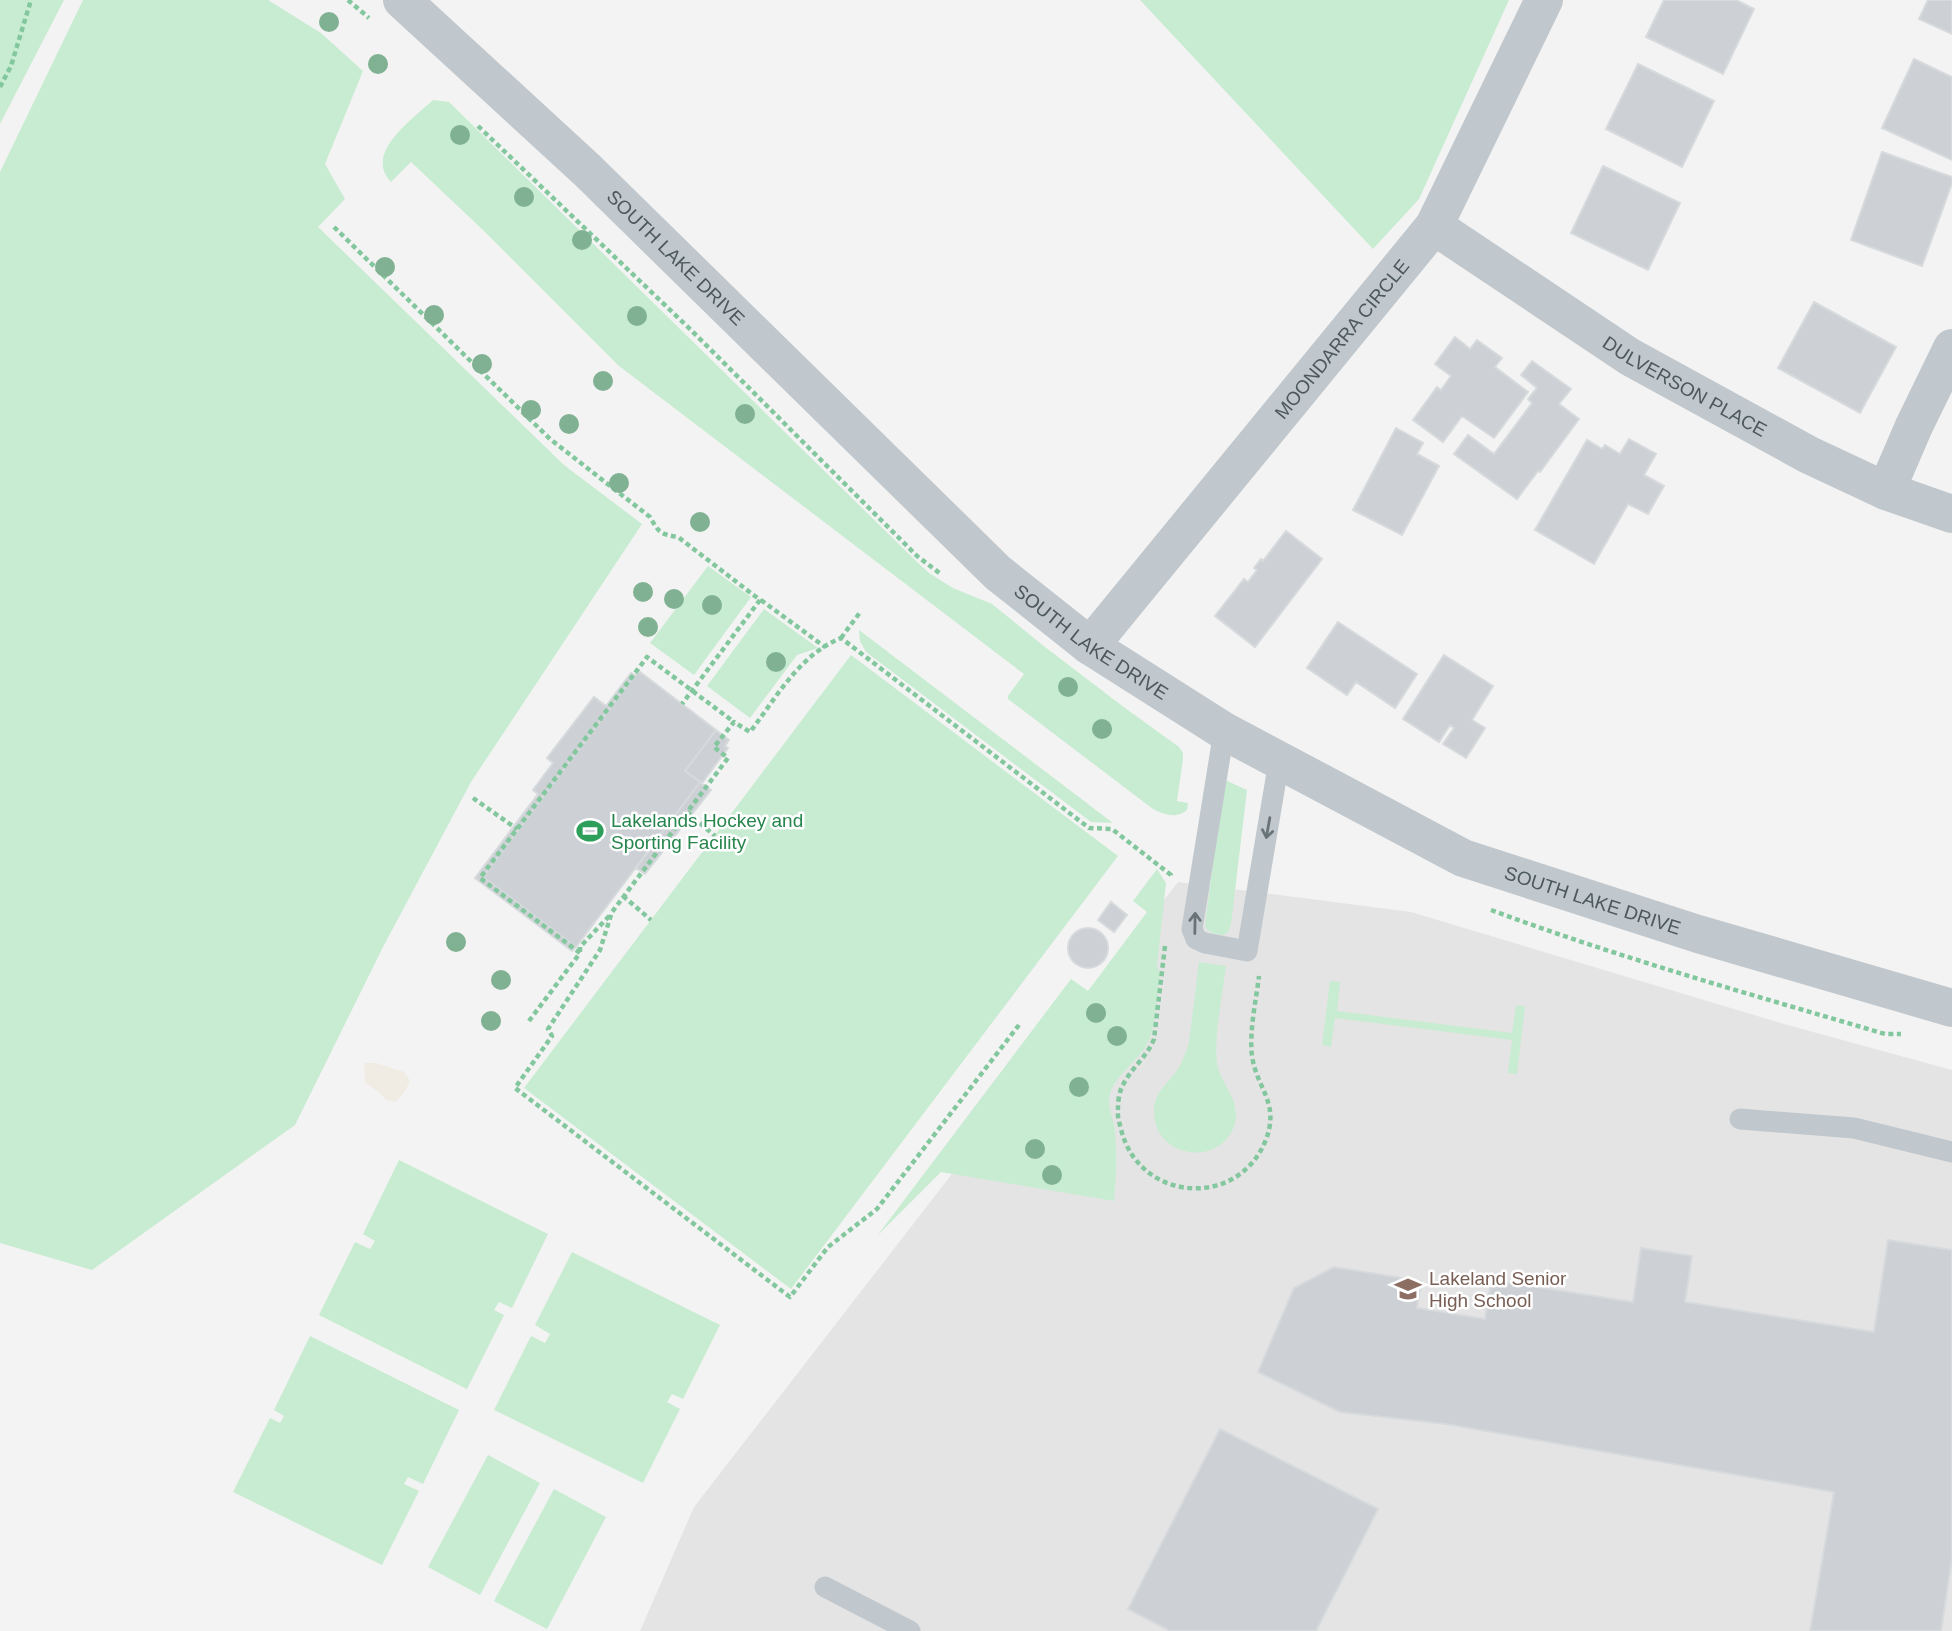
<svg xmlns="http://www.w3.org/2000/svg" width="1952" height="1631" viewBox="0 0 1952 1631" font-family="Arial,sans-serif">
  <rect width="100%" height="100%" fill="#f4f3f3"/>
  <path fill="#e5e4e4" d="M1178 882 1411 912 1784 1024 1952 1070V1631H640L694 1507Z"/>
  <path fill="#c7ecd1" d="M0 0H64L0 124Z
    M83 0H268L321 33 363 71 325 164 345 199 318 227 564 465 642 524 471 782 383 947 295 1125 92 1270 0 1243V172Z
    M1140 0H1509L1419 199 1373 249Z
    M433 100 449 102 916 561 929 573 953 588 992 604 1045 647 1125 708 1179 747 1183 753V759L1177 801 1188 803 1187 810C1176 819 1165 815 1153 809L1008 699V696L1024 674 619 366 484 231 411 162 391 182C363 153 413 119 433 100Z
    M708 566 751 597 694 675 650 643Z
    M764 609 818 648 797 655 750 718 707 686Z
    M859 630 1113 823 1091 822 866 652 860 641Z
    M851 655 1118 856 791 1289 524 1088Z
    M1225 780 1247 790 1231 924 1228 932 1224 935C1216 934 1209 934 1205 926L1223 784Z
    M1157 869 1166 883 1157 965 1160 973C1158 990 1155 1030 1148 1042 1140 1059 1114 1077 1110 1094 1107 1105 1112 1115 1114 1125 1118 1150 1116 1175 1114 1201L941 1172 877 1236 1071 979 1088 991 1147 912 1133 901Z
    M1199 962 1226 966C1223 991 1212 1045 1218 1068 1224 1087 1240 1101 1235 1123 1223 1168 1155 1159 1154 1113 1153 1094 1166 1085 1176 1072 1182 1063 1186 1053 1189 1042Z
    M1330 981 1340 982 1337 1011 1512 1033 1516 1005 1525 1006 1517 1074 1508 1073 1512 1040 1335 1018 1331 1047 1322 1045Z
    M399 1160 548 1234 512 1308 499 1302 494 1310 504 1315 467 1389 319 1315 355 1242 370 1249 375 1241 363 1234Z
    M572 1252 720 1325 683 1399 672 1394 667 1402 680 1409 643 1483 494 1410 531 1336 545 1343 550 1334 535 1325Z
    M310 1336 459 1410 423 1484 408 1477 404 1484 419 1491 382 1565 233 1492 270 1418 280 1423 284 1416 274 1410Z
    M488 1455 540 1483 480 1595 428 1567Z
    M554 1489 606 1517 547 1629 494 1601Z"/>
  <path fill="#f0ebe3" d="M364 1063H376L404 1072 410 1081 405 1091 396 1102 386 1100C381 1092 372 1088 365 1082Z"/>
  <path fill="#cdd0d4" stroke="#d7dadd" stroke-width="2" d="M1664 0H1736L1754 9 1723 74 1646 37Z
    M1928 0H1952V34L1919 19Z
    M1914 59 1952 77V160L1882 128Z
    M1638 64 1714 101 1682 167 1606 129Z
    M1882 152 1952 177V183L1922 266 1851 240Z
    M1603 166 1680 203 1648 270 1571 233Z
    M1814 302 1896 347 1860 413 1778 368Z
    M1455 337 1470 349 1477 340 1502 358 1495 367 1528 392 1494 438 1462 416 1443 442 1413 420 1437 387 1441 390 1451 376 1435 364Z
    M1532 361 1571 389 1559 404 1579 419 1540 472 1538 471 1517 499 1454 454 1468 435 1494 454 1532 403 1528 399 1537 388 1521 375Z
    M1396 428 1423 443 1417 454 1439 466 1402 535 1353 510Z
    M1629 439 1656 454 1644 475 1664 486 1648 514 1628 504 1594 564 1535 530 1587 440 1602 449 1605 445 1620 454Z
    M1286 531 1322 559 1255 647 1215 616 1244 579 1248 582 1257 570 1254 568 1261 559 1263 561Z
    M1338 622 1417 674 1395 708 1356 682 1347 695 1307 668Z
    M1444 655 1493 686 1472 720 1485 728 1466 758 1443 744 1454 728 1450 725 1439 742 1403 719Z
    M640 672 716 730 685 771 700 782 576 947 483 877 635 675Z
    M631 673 635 675 483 877 576 947 572 951 475 878 538 794 533 790 553 763 547 758 594 697 606 706Z
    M716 730 729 740 725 746 728 748 702 783 685 771Z
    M700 782 711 790 645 874 636 868Z
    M1111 902 1127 915 1114 932 1098 920Z
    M1068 948a20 20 0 1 1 40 0a20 20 0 1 1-40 0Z
    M1888 1240 1952 1250V1558L1941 1631H1810L1834 1492 1446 1424 1340 1412 1258 1372 1294 1288 1334 1267 1421 1281 1417 1308 1485 1319 1491 1280 1633 1302 1641 1248 1692 1256 1685 1302 1874 1332Z
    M1220 1429 1378 1509 1316 1631H1170L1128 1609Z"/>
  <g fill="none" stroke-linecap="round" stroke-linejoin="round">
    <path stroke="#82c79d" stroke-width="4.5" stroke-dasharray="5 3.5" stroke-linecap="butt" d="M348 0 369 18
      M0 87 11 66 31 0
      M478 126 691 330 917 556 942 575
      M334 227 550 439 650 517C659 533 660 534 678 537L760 600 682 704
      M761 600 825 647
      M841 638 861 611
      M473 798 517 829
      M687 812 715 836
      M623 896 651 920
      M1491 910C1620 958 1753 995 1885 1034H1901
      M1165 946 1154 1039C1147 1057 1130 1069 1122 1087 1119 1093 1118 1102 1118 1108 1117 1115 1119 1122 1121 1129 1138 1201 1236 1210 1265 1142 1281 1103 1257 1090 1252 1056 1249 1031 1256 1001 1259 976
      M580 952V947L611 914
      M529 1021 580 953 480 878 647 657 734 722
      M1019 1025 877 1209 828 1247 790 1297 515 1088 552 1036 548 1029 600 950 612 912 728 758 714 747 734 722 750 732C776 698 799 655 841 638L1089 828 1112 829 1171 875V878"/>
    <path stroke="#c0c8cd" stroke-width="21" d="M1224 731 1192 929 1196 939 1205 943 1247 951 1279 761
      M1740 1119 1854 1128 1952 1152
      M825 1587 910 1631"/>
    <g stroke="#c0c8cd" stroke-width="38">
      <path id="s1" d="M402 0 587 170 998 573 1090 646 1224 731 1463 858 1698 934 1952 1008"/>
      <path id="s2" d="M1434 226 1630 357 1809 455 1886 491 1952 514"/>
      <path d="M1886 491 1914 426 1952 348"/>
      <path id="s3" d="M1090 646 1434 226 1544 0"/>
    </g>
  </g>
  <g fill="#80b193">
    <circle cx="329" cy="22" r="10"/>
    <circle cx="378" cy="64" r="10"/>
    <circle cx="460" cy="135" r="10"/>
    <circle cx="524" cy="197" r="10"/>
    <circle cx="582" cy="240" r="10"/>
    <circle cx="385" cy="267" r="10"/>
    <circle cx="434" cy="315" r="10"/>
    <circle cx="637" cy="316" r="10"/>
    <circle cx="482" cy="364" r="10"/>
    <circle cx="603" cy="381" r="10"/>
    <circle cx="531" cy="410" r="10"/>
    <circle cx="745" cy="414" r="10"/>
    <circle cx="569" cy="424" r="10"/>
    <circle cx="619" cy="483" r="10"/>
    <circle cx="700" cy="522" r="10"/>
    <circle cx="643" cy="592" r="10"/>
    <circle cx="674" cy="599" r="10"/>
    <circle cx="712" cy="605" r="10"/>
    <circle cx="648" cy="627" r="10"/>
    <circle cx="776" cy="662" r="10"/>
    <circle cx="1068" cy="687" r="10"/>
    <circle cx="1102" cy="729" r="10"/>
    <circle cx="456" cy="942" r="10"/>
    <circle cx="501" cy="980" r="10"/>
    <circle cx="1096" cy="1013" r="10"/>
    <circle cx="491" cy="1021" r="10"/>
    <circle cx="1117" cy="1036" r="10"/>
    <circle cx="1079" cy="1087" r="10"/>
    <circle cx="1035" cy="1149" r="10"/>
    <circle cx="1052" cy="1175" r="10"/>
  </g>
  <defs><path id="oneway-shaft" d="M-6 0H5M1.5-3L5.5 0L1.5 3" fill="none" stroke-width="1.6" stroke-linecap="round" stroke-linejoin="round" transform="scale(1.75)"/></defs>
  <g stroke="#69747a">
    <use href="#oneway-shaft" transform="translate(1268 828) rotate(100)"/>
    <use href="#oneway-shaft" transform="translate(1195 923) rotate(-89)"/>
  </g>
  <defs>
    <g id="stadium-bare" transform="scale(2.1)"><path d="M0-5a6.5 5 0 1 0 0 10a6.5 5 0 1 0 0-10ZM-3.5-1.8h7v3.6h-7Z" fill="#2e9e5b" stroke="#fff" stroke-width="2.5" paint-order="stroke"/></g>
    <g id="school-bare" transform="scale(2.1)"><path d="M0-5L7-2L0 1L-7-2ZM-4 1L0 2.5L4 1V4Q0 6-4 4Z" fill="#8d6e63" stroke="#fff" stroke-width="2.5" paint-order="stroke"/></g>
  </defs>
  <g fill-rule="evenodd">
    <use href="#stadium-bare" x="590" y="831"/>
    <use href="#school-bare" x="1408" y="1289"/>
  </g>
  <g text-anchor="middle" stroke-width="5" stroke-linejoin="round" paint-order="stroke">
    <g font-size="19" fill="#4c585e" stroke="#fff">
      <text dy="7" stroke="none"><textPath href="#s1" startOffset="376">SOUTH LAKE DRIVE</textPath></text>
      <text dy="7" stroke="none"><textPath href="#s3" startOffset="397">MOONDARRA CIRCLE</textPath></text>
      <text dy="7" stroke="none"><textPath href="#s2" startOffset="298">DULVERSON PLACE</textPath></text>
      <text dy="7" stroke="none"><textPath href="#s1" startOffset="943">SOUTH LAKE DRIVE</textPath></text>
      <text dy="7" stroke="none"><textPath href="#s1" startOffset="1510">SOUTH LAKE DRIVE</textPath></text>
    </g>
    <g font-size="19" fill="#27864d" stroke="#fff" text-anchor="start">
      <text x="611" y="827">Lakelands Hockey and<tspan x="611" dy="22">Sporting Facility</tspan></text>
    </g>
    <g font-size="19" fill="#785e54" stroke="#fff" text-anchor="start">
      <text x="1429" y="1285">Lakeland Senior<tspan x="1429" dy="22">High School</tspan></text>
    </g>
  </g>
</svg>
